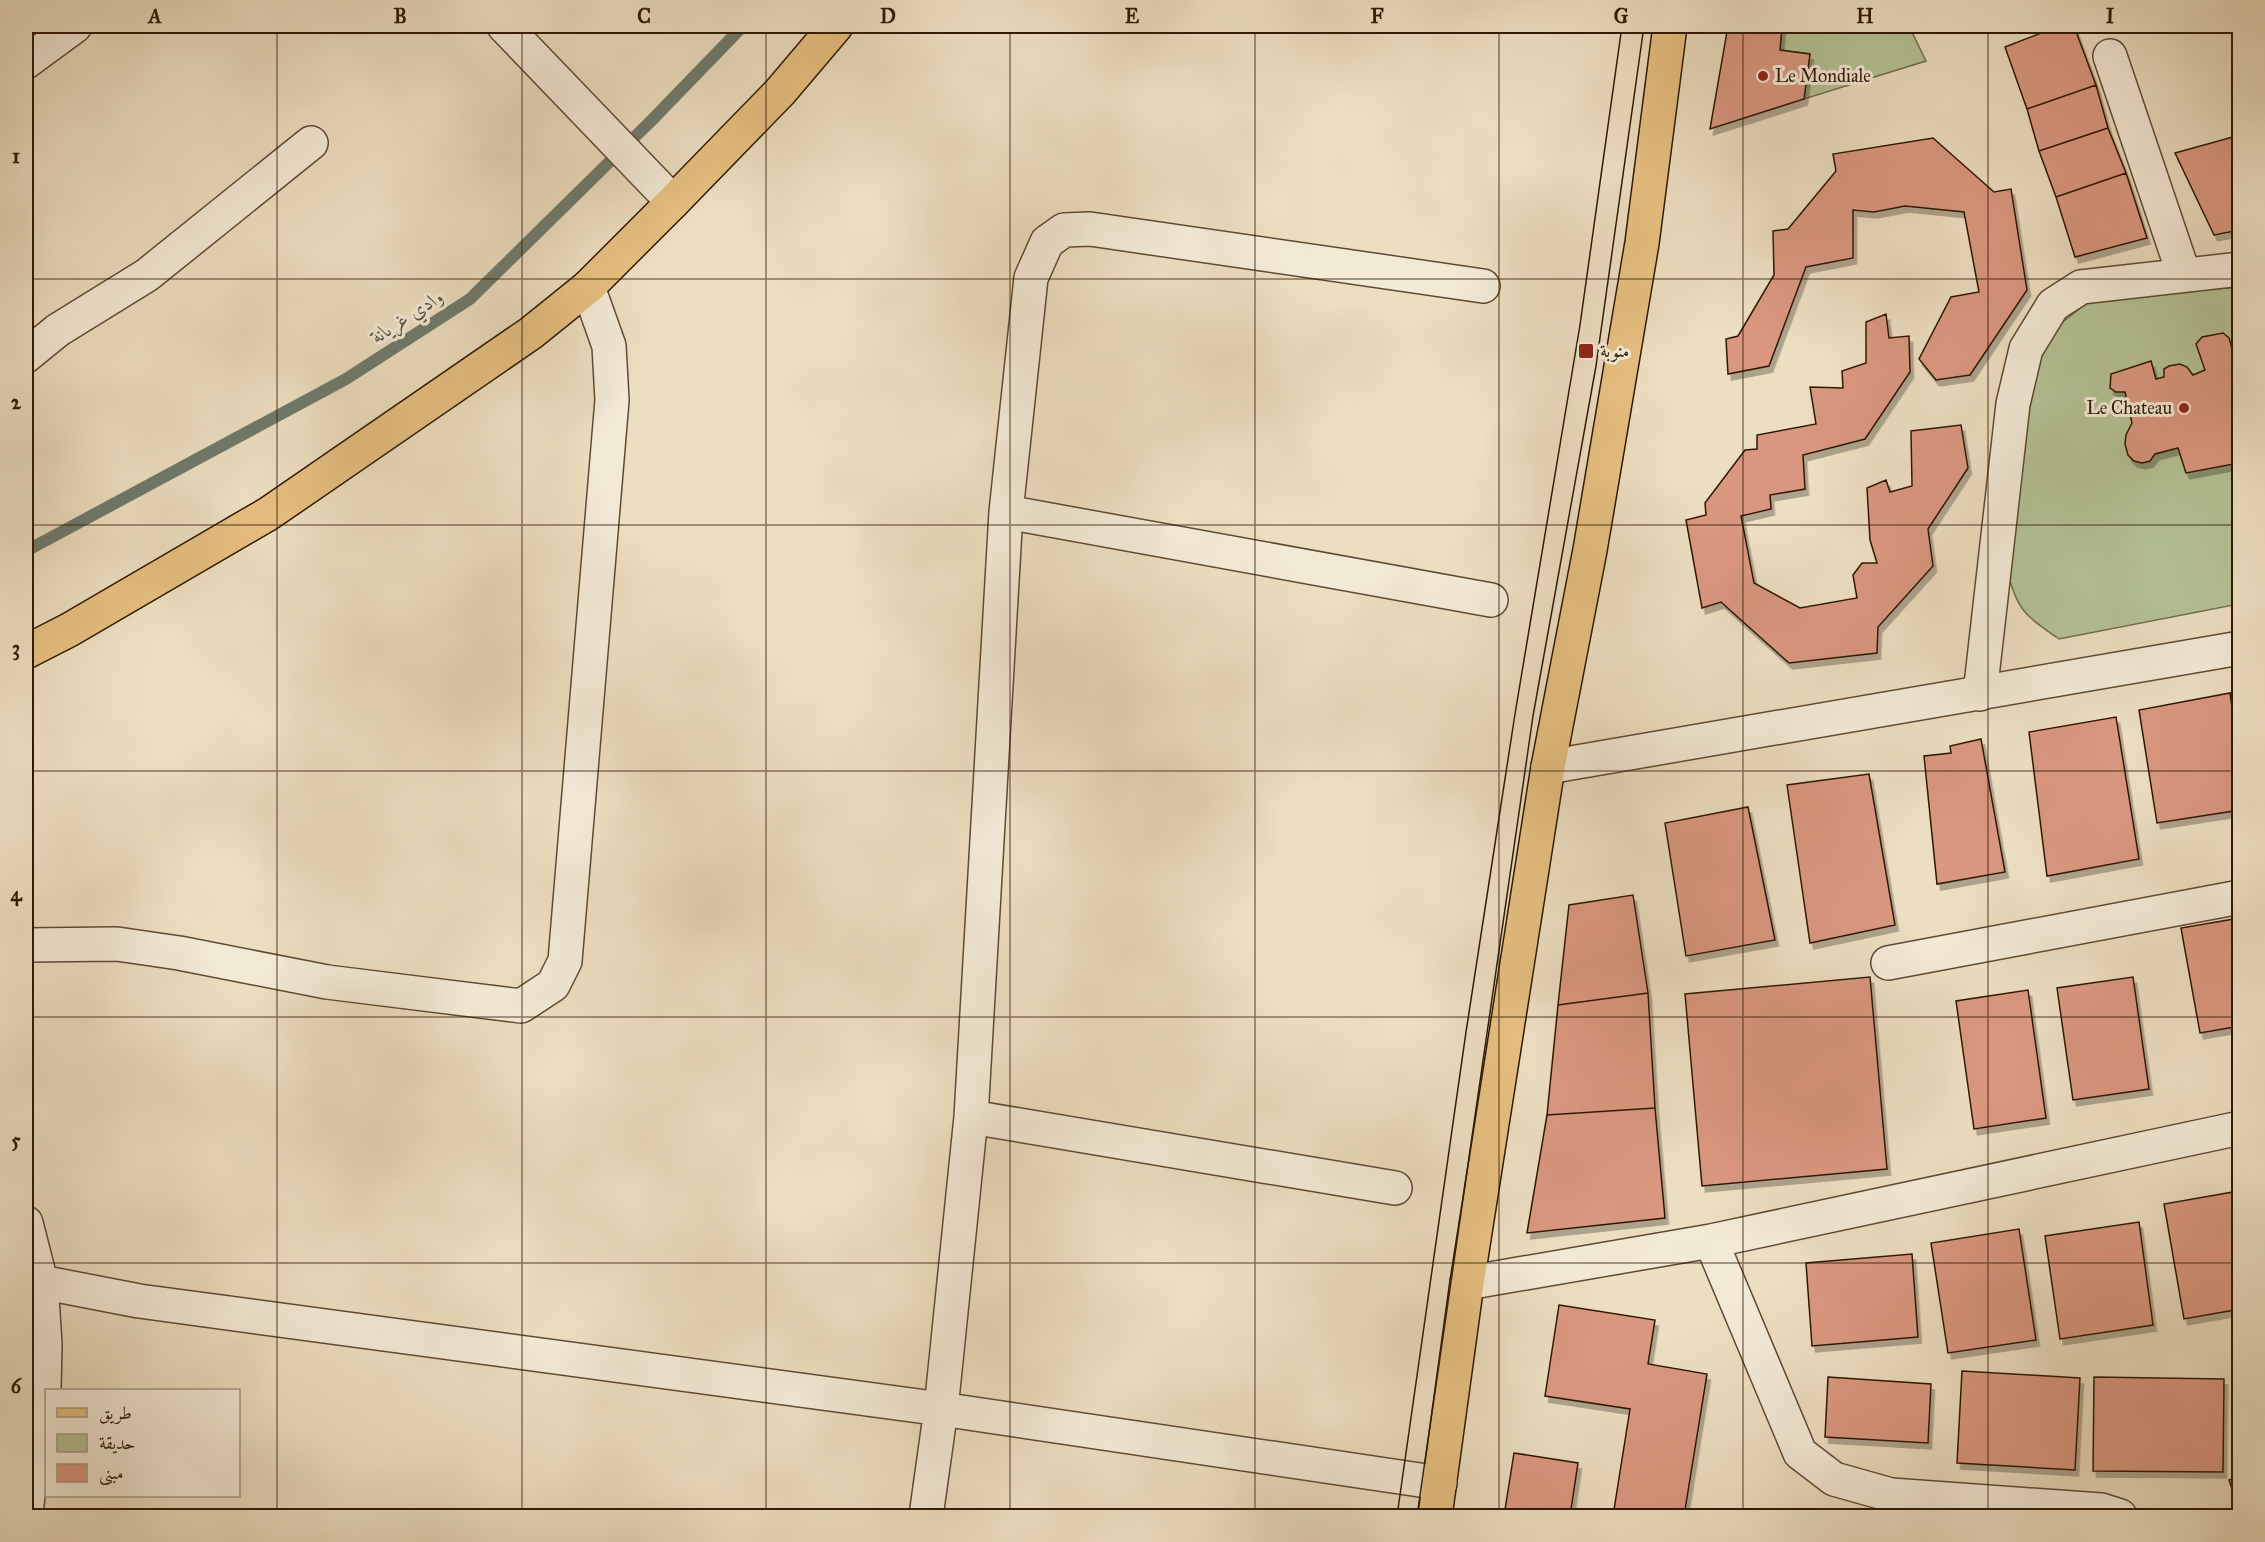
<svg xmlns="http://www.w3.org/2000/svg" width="2265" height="1542" viewBox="0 0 2265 1542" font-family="'IM FELL Great Primer',Amiri,serif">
  <defs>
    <filter id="shadow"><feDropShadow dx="3.5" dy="6" stdDeviation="0" flood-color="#0004"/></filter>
  </defs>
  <rect width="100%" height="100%" fill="#ecdec0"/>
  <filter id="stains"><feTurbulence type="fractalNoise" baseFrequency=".00333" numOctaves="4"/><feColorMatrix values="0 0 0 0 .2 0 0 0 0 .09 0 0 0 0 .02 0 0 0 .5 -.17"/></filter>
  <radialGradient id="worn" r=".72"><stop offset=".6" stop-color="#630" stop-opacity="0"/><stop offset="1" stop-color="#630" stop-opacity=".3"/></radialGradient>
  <path fill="#b4c295" stroke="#716d4c" stroke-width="1.5" d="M1782 26H1909L1926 61 1804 99 1810 54 1780 50Z
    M2239 287V604L2059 639C2026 616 2017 611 2007 570L2037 354 2055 328 2092 299Z"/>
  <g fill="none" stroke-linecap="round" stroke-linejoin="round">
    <path stroke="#6e7a6c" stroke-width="12" d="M26 551 346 379 470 299 652 120 743 26"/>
  </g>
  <path fill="#da9780" stroke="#2e1804" stroke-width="1.5" filter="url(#shadow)" d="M1728 26H1782L1780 50 1810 54 1804 99 1710 129Z
    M2059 26H2074L2096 85 2027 109 2005 47Z
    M2096 85 2108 128 2039 151 2027 109Z
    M2108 128 2126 173 2056 197 2039 151Z
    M2240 135V230L2214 235 2175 153Z
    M1933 138 1994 192 2011 189 2027 290 1970 375 1936 380 1919 359 1951 297 1979 292 1964 212 1905 206 1874 212 1853 210V258L1806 267 1769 366 1728 374 1726 339 1738 336 1774 275 1773 231 1788 229 1836 171 1833 154Z
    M2126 173 2147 238 2075 257 2056 197Z
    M1886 314 1889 338 1909 336 1910 372 1865 439 1803 455 1805 489 1770 495 1771 509 1741 516 1754 583 1800 608 1857 598 1853 575 1862 563H1877L1870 540 1867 488 1886 480 1890 492 1912 486 1911 431 1961 425 1968 468 1928 529 1933 566 1878 627 1877 653 1789 663 1721 602 1702 608 1686 520 1706 515 1705 503 1745 450 1757 449V435L1816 424 1810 387 1843 388 1842 371 1866 363V322Z
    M2223 333 2229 338 2233 352 2240 350V437L2234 438 2239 463 2186 473 2178 448 2155 454 2150 461 2142 463 2134 461 2128 455 2125 444 2126 435 2132 423 2125 392H2116L2110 388 2111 374 2151 361 2156 379 2164 377V369L2169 366 2180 364 2187 367 2193 375 2205 370 2196 344 2202 337Z
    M2230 693 2240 766V810L2157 823 2139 710Z
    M2116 717 2139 859 2047 876 2029 732Z
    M1981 739 2005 872 1937 884 1924 756 1951 753 1950 746Z
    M1869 774 1895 925 1810 943 1787 785Z
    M1748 807 1775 940 1686 956 1665 823Z
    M1633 895 1648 993 1558 1005 1569 905Z
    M2240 918V1026L2200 1033 2181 928Z
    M1870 977 1887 1169 1702 1186 1685 994Z
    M2133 977 2149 1089 2073 1100 2057 988Z
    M2028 990 2046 1118 1974 1129 1956 1001Z
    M1648 993 1655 1108 1547 1115 1558 1005Z
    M1655 1108 1665 1218 1527 1233 1547 1115Z
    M2239 1191 2240 1309 2184 1319 2164 1204Z
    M2139 1222 2153 1325 2060 1339 2045 1236Z
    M2019 1229 2036 1340 1948 1353 1931 1243Z
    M1912 1254 1918 1337 1812 1346 1806 1263Z
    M1559 1305 1655 1320 1648 1364 1707 1374 1684 1516H1613L1630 1409 1545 1396Z
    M1962 1371 2080 1378 2075 1470 1957 1463Z
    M1828 1377 1931 1384 1928 1443 1825 1437Z
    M2094 1377 2224 1379 2223 1472 2093 1471Z
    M1514 1453 1578 1463 1570 1516H1504Z
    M2240 1476V1513L2229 1480Z"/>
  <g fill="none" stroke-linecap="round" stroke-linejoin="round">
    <g stroke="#5e4a33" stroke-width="36">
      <path id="minor" d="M504 26 673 202
        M2110 56 2184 275
        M26 62 75 26
        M26 356 58 330 147 275 311 143
        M1006 512 1491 600
        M1980 694 2013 404 2026 349 2053 305 2081 287 2240 269
        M1548 767 2240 648
        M26 945 117 944 179 953 327 982 521 1006 553 985 565 961 612 400 609 346 588 287
        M1888 963 2240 897
        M971 1117 1395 1188
        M26 1223 41 1282 45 1345 44 1389 35 1436 26 1513
        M1711 1241 1800 1453 1834 1479 1891 1495 2101 1510 2120 1516
        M41 1282 139 1301 941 1409 1440 1483
        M1467 1283 1711 1241 2240 1128
        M926 1516 941 1409 971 1117 1006 512 1031 278 1047 242 1064 230 1090 229 1483 286"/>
    </g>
    <g stroke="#2e1804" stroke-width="36">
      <path id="major" d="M26 652 69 630 268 514 531 333 588 287 673 202 780 92 836 26
        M1435 1516 1467 1283 1548 767 1590 550 1642 243 1670 26"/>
    </g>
    <use href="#minor" stroke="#f3ead6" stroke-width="33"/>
    <use href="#major" stroke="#e6bf80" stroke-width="33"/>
    <path stroke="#2e1804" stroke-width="1.5" d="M1397 1516 1466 1032 1515 714 1580 325 1622 26
      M1417 1516 1533 716 1596 366 1644 26"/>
  </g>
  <path fill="none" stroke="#2e1804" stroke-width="1.5" stroke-opacity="0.55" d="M277 26V1516M522 26V1516M766 26V1516M1010 26V1516M1255 26V1516M1499 26V1516M1743 26V1516M1988 26V1516M26 279H2240M26 525H2240M26 771H2240M26 1017H2240M26 1263H2240"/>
  <g fill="#8f2418" stroke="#f3ead6" stroke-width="2">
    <circle cx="1763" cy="76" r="6"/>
    <rect x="1578" y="343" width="16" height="16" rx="3"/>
    <circle cx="2184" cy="408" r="6"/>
  </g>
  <g text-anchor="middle" stroke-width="6" stroke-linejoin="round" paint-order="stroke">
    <g font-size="18" fill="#2e1804" stroke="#f3ead6" text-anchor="start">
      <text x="1775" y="82">Le Mondiale</text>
      <text x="1600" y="357">منوبة</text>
      <text x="2172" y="414" text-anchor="end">Le Chateau</text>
    </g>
    <g font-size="20" font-style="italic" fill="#535141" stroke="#f3ead6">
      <text transform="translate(407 316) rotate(-33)" y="7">وادي غريانة</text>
    </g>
  </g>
  <rect width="2265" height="1542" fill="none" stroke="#ecdec0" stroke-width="66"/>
  <rect x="45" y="1389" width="195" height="108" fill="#f3ead6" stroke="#a49682" stroke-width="1.5"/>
  <rect x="57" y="1408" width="30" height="9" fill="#e6bf80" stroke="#a49682" stroke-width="1.5"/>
  <text x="99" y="1419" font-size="18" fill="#2e1804">طريق</text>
  <rect x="57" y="1434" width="30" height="18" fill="#b4c295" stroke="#a49682" stroke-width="1.5"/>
  <text x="99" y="1449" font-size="18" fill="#2e1804">حديقة</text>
  <rect x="57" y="1464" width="30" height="18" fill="#da9780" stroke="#a49682" stroke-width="1.5"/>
  <text x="99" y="1479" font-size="18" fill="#2e1804">مبنى</text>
  <rect x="33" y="33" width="2199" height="1476" fill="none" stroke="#2e1804" stroke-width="2"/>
  <g font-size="20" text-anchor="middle" font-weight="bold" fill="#2e1804">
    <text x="155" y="23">A</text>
    <text x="400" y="23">B</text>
    <text x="644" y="23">C</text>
    <text x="888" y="23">D</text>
    <text x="1132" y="23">E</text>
    <text x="1377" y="23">F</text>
    <text x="1621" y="23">G</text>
    <text x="1865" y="23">H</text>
    <text x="2110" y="23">I</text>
    <text x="16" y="163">1</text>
    <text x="16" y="409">2</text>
    <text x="16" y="655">3</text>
    <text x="16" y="901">4</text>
    <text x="16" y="1147">5</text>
    <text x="16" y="1393">6</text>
  </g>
  <rect width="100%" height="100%" filter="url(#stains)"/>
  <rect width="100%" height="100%" fill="url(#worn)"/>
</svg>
